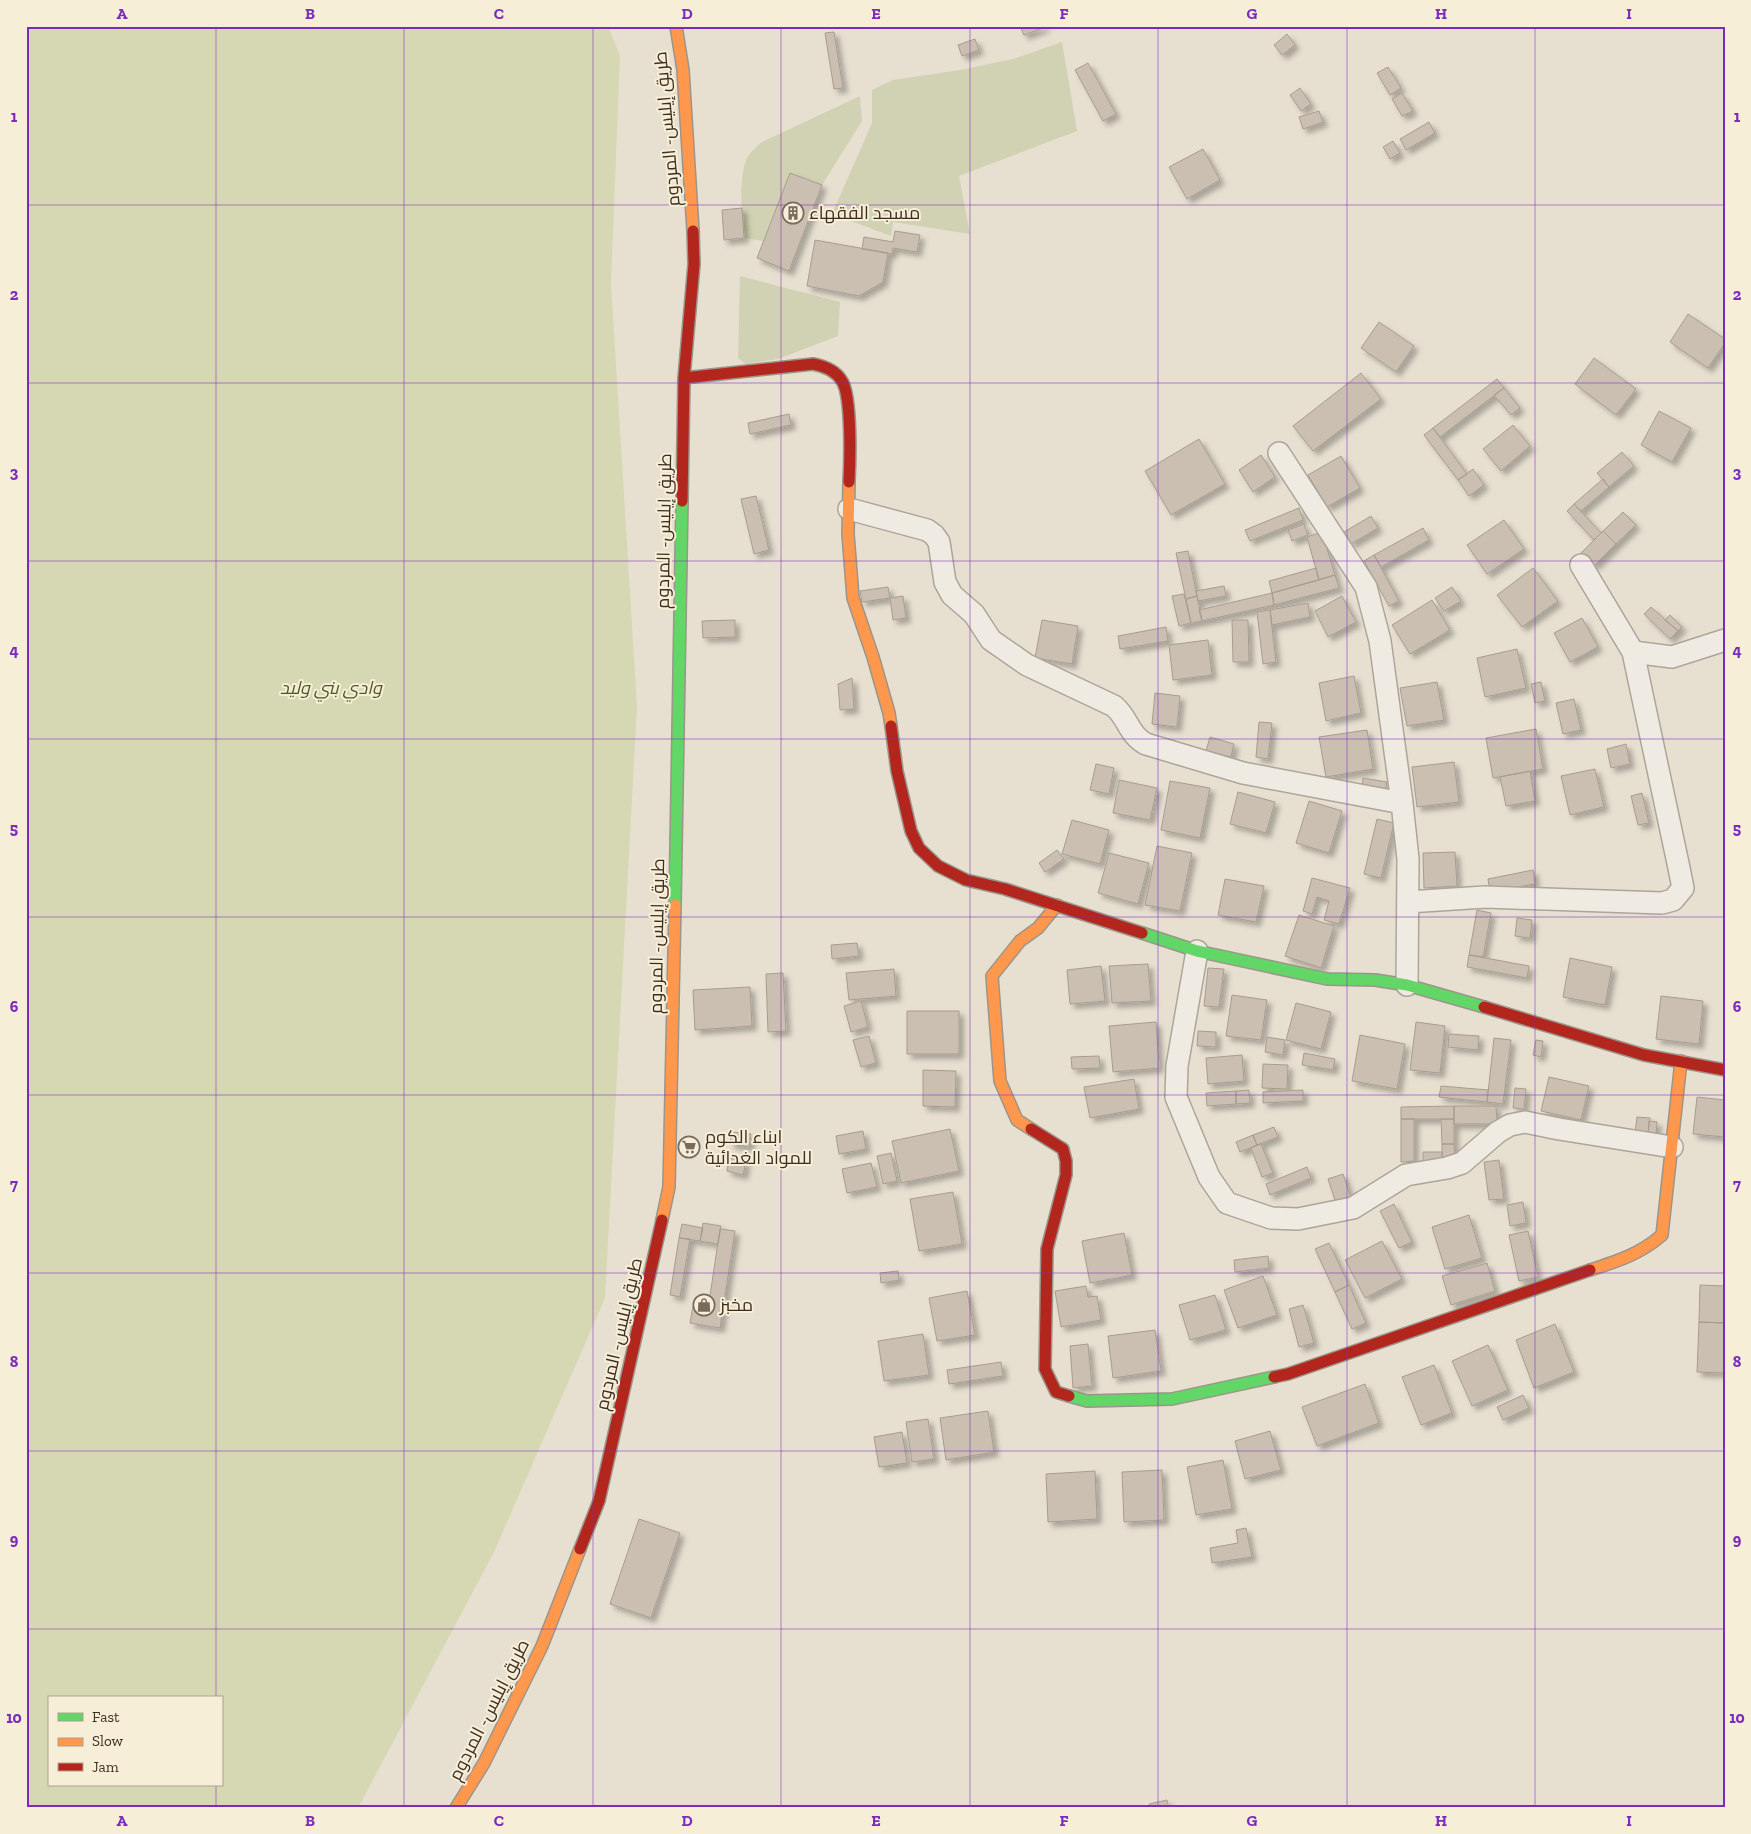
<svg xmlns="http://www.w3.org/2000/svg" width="1751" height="1834" viewBox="0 0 1751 1834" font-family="'Zilla Slab',Cairo,serif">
  <defs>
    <filter id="shadow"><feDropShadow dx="4.5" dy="4.5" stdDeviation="2.5" flood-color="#0004"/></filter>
  </defs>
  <rect width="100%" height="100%" fill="#e7e0d1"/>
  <path fill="#d6d7b3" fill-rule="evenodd" d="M26 26H608L620 56 611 284 637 706 605 1298 494 1552 358 1808H26ZM49 1698H221V1785H49Z"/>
  <path fill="#d1d1b3" d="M1062 42 1077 131 959 176 970 234 893 222 891 236 832 214 872 123V90L893 80 960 70 1013 59Z
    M860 96 862 121 822 185 790 173 763 241 744 238C742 217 738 178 747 158 749 153 756 148 760 143Z
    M740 276 840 302 838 336 778 359 746 364 738 358Z"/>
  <path fill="#cbbfb2" stroke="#a89c90" filter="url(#shadow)" d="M1020 26H1046V27L1024 35Z
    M834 32 843 88 834 89 825 33Z
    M1287 34 1295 45 1282 55 1274 45Z
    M975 39 979 50 962 56 958 45Z
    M1088 63 1116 114 1103 121 1075 70Z
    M1388 67 1401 88 1390 95 1377 73Z
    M1300 88 1311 104 1301 111 1290 95Z
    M1402 93 1413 111 1402 116 1392 99Z
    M1319 111 1323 122 1303 129 1299 117Z
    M1429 122 1435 133 1406 150 1400 139Z
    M1393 141 1400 153 1390 159 1383 147Z
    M1203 149 1220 180 1187 199 1169 167Z
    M790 173 822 185 789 271 757 258Z
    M742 208 744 238 724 240 722 210Z
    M895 231 920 235 917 252 893 248 892 254 862 249 864 237 893 242Z
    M815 240 888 253 883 282 859 296 807 286Z
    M1688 314 1725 339V343L1708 368 1670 342Z
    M1379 322 1414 346 1396 372 1361 348Z
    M1594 358 1636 389 1616 415 1575 384Z
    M1361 373 1381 399 1313 451 1293 426Z
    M1497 379 1504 388 1440 437 1433 428Z
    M1504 388 1520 408 1511 415 1494 395Z
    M1659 411 1691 428 1672 462 1641 445Z
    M789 414 791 425 750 434 748 423Z
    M1513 425 1530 446 1501 471 1483 449Z
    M1433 428 1467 474 1458 480 1424 435Z
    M1199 439 1225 484 1171 515 1145 471Z
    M1622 452 1634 466 1609 487 1597 473Z
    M1261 455 1275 477 1253 492 1239 470Z
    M1341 456 1360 488 1327 507 1308 475Z
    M1473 469 1484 485 1469 496 1458 480Z
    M1603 479 1609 487 1581 511 1574 504Z
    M756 496 769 550 754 554 741 499Z
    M1574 504 1601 533 1594 540 1567 511Z
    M1299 508 1303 520 1250 541 1245 530Z
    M1623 512 1636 525 1616 544 1603 531Z
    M1371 516 1378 528 1351 544 1344 532Z
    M1504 520 1524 549 1487 574 1467 545Z
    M1304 524 1308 535 1292 541 1288 530Z
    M1423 528 1429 540 1381 567 1374 555Z
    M1603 531 1616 544 1594 566 1581 553Z
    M1322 532 1335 575 1319 580 1307 537Z
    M1188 551 1197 596 1186 599 1176 553Z
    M1374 555 1399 601 1389 606 1364 561Z
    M1316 568 1319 580 1272 593 1269 581Z
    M1533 568 1558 601 1522 627 1497 595Z
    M1335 575 1339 588 1274 605 1272 593Z
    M1224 586 1226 596 1198 601 1196 591Z
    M888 587 890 598 862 602 860 591Z
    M1452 587 1461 601 1444 611 1435 598Z
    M1272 593 1274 605 1202 621 1199 610Z
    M1184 594 1191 623 1179 626 1172 596Z
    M903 596 906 618 893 620 890 598Z
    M1197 596 1202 621 1191 623 1186 599Z
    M1342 596 1356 622 1328 637 1315 611Z
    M1432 600 1450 630 1410 654 1392 625Z
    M1308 603 1310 617 1272 625 1270 610Z
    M1651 607 1678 631 1670 639 1644 614Z
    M1270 610 1276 662 1263 664 1257 612Z
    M1670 615 1682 627 1678 631 1665 620Z
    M1582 618 1598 647 1570 662 1554 633Z
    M735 620V637L703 638 702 621Z
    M1042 620 1078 626 1072 664 1035 658Z
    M1232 620H1248L1249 662H1233Z
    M1166 627 1168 641 1120 649 1118 636Z
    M1208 640 1212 675 1173 680 1169 645Z
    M1517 649 1526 688 1485 697 1477 658Z
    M1354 676 1361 713 1326 721 1319 683Z
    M852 678 854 709 840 710 838 684Z
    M1437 682 1444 720 1407 726 1400 688Z
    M1541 682 1545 701 1535 703 1531 684Z
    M1155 693 1180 696 1177 727 1152 724Z
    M1574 699 1581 730 1563 734 1556 703Z
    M1259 722 1272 723 1268 759 1256 757Z
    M1536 729 1543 769 1493 778 1486 738Z
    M1367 730 1373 769 1326 777 1319 737Z
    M1210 737 1234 744 1231 757 1206 751Z
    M1626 744 1630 764 1611 768 1607 749Z
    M1454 762 1459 802 1417 807 1412 767Z
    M1096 764 1114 768 1109 794 1090 790Z
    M1595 769 1604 807 1570 815 1561 776Z
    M1530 771 1535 801 1506 806 1500 777Z
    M1363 778 1387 782 1385 791 1362 787Z
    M1119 780 1157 788 1150 820 1113 813Z
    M1170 781 1210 788 1200 838 1161 830Z
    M1238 792 1275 802 1266 833 1230 824Z
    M1642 793 1649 823 1638 825 1631 796Z
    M1309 801 1342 811 1329 853 1296 843Z
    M1377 819 1394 823 1381 878 1364 874Z
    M1072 820 1109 830 1100 864 1062 854Z
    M1157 846 1192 853 1180 911 1145 905Z
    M1057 850 1064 859 1045 872 1039 863Z
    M1455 852 1457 886 1424 888 1423 853Z
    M1109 853 1149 863 1138 904 1098 893Z
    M1533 870 1535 884 1490 892 1488 879Z
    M1312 878 1350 888 1339 924 1324 920 1329 901 1317 897 1312 914 1303 911Z
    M1225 879 1264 886 1256 922 1218 915Z
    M1477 910 1491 913 1483 957 1469 955Z
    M1299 915 1334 926 1321 968 1285 956Z
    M1517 918 1532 920 1530 938 1515 936Z
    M857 943 859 956 832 959 831 945Z
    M1469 955 1529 966 1527 978 1467 967Z
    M1570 958 1612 967 1605 1005 1563 997Z
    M1148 964 1151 1001 1112 1003 1109 966Z
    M1101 966 1105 1001 1070 1004 1067 970Z
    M1208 968 1224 969 1219 1007 1204 1006Z
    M894 969 896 996 849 1000 846 973Z
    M783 973 786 1031 768 1032 766 974Z
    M750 987 752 1026 695 1030 693 990Z
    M1232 995 1267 1000 1261 1040 1226 1036Z
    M1661 996 1703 1001 1699 1044 1656 1039Z
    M861 1001 868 1027 851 1032 844 1006Z
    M1296 1003 1331 1012 1321 1049 1286 1040Z
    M907 1011H959V1054H907Z
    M1156 1022 1159 1068 1113 1072 1109 1026Z
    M1416 1022 1445 1026 1440 1073 1410 1070Z
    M1198 1031 1216 1032V1047L1197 1046Z
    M1449 1034 1479 1036 1478 1050 1448 1047Z
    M1360 1035 1405 1044 1397 1089 1352 1081Z
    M869 1036 876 1063 861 1067 853 1040Z
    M1267 1037 1285 1040 1283 1055 1265 1052Z
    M1494 1038 1511 1040 1503 1104 1487 1102Z
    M1536 1040 1543 1041 1541 1057 1533 1055Z
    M1304 1053 1335 1059 1333 1070 1302 1065Z
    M1242 1055 1244 1081 1208 1084 1206 1058Z
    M1099 1056 1100 1068 1072 1069 1071 1057Z
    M1263 1064 1288 1065 1287 1089 1262 1088Z
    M923 1070 956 1071 955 1107 923 1106Z
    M1549 1077 1589 1086 1581 1120 1541 1111Z
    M1134 1079 1139 1109 1090 1118 1084 1087Z
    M1441 1086 1488 1090 1487 1102 1439 1097Z
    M1515 1088 1526 1089 1524 1109 1513 1108Z
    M1249 1090 1250 1103 1236 1104V1091Z
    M1303 1090V1101L1263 1103V1092Z
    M1236 1091V1104L1207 1106 1206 1093Z
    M1697 1097 1725 1100V1137L1693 1134Z
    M1454 1106V1119H1401V1107Z
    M1454 1106H1496L1497 1124H1454Z
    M1637 1117 1650 1118 1648 1134 1635 1133Z
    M1401 1119H1414V1161L1401 1162Z
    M1441 1119H1454V1144H1442Z
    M1649 1121 1657 1122 1656 1135 1648 1134Z
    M1274 1127 1278 1137 1257 1145 1253 1135Z
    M950 1129 959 1171 901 1183 892 1141Z
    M863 1131 866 1149 839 1154 836 1136Z
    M731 1132 751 1134 749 1147 730 1144Z
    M1253 1135 1257 1145 1240 1152 1236 1142Z
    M1261 1144 1273 1173 1262 1177 1251 1148Z
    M1442 1144H1454L1455 1163H1442Z
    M1423 1152H1442V1163H1423Z
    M891 1153 897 1181 883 1184 877 1156Z
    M729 1158 746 1162 743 1175 727 1171Z
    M1499 1160 1504 1199 1489 1200 1484 1162Z
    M871 1163 877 1187 847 1193 842 1169Z
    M1307 1167 1311 1178 1270 1195 1266 1184Z
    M1343 1174 1352 1201 1337 1206 1328 1179Z
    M953 1192 962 1244 919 1251 910 1199Z
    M1523 1202 1526 1223 1510 1226 1507 1205Z
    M1394 1204 1412 1242 1399 1248 1380 1211Z
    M1469 1215 1482 1258 1445 1269 1432 1227Z
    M703 1223 721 1226 718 1244 700 1241Z
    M682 1224 703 1228 700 1241 679 1238Z
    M720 1229 735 1231 720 1328 690 1323 693 1306 708 1309Z
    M1528 1231 1538 1277 1519 1281 1509 1235Z
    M1124 1233 1132 1275 1090 1283 1082 1241Z
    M679 1238 690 1239 680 1297 670 1295Z
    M1382 1241 1402 1279 1365 1298 1345 1260Z
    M1329 1243 1349 1285 1335 1292 1315 1249Z
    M1268 1256 1269 1268 1235 1272 1234 1260Z
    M1487 1263 1495 1291 1451 1305 1442 1276Z
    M898 1271 899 1280 881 1283 880 1273Z
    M1263 1276 1277 1315 1238 1328 1224 1290Z
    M1349 1285 1366 1323 1352 1329 1335 1292Z
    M1700 1285 1725 1286V1323L1699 1322Z
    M1086 1286 1088 1297 1097 1296 1101 1320 1061 1327 1055 1291Z
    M967 1291 975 1335 937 1341 929 1298Z
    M1215 1295 1226 1330 1190 1340 1179 1305Z
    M1303 1305 1314 1343 1299 1347 1289 1309Z
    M1699 1322 1725 1323V1373L1697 1372Z
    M1555 1324 1574 1372 1534 1388 1516 1340Z
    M1155 1330 1161 1371 1113 1378 1108 1336Z
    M923 1334 929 1375 884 1381 878 1341Z
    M1088 1344 1092 1386 1073 1388 1070 1346Z
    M1488 1345 1508 1390 1472 1406 1452 1361Z
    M1001 1362 1003 1376 949 1384 947 1370Z
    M1434 1365 1452 1413 1421 1425 1402 1377Z
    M1365 1384 1379 1423 1317 1446 1302 1407Z
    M1523 1395 1529 1408 1503 1420 1497 1407Z
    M988 1411 994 1452 946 1460 940 1418Z
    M928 1419 934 1459 912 1462 906 1422Z
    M1270 1431 1281 1470 1245 1479 1235 1441Z
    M902 1432 907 1463 879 1467 874 1437Z
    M1223 1460 1232 1509 1196 1515 1187 1467Z
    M1162 1470 1164 1520 1124 1522 1122 1472Z
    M1095 1471 1097 1519 1048 1522 1046 1474Z
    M639 1519 680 1533 651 1618 610 1604Z
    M1246 1528 1252 1557 1212 1563 1210 1548 1238 1543 1236 1530Z
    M1167 1800 1169 1808H1150L1149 1804Z"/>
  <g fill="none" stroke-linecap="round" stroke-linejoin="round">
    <g stroke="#ada599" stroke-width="24">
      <path id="street" d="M1279 453 1366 587 1380 641 1402 803 1408 859 1407 985
        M849 509 927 530 934 535 939 542 945 582 952 595 974 614 991 640 1027 665 1114 706C1129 719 1128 734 1146 744L1243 773 1402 803
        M1581 565 1633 652 1672 657 1725 640
        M1408 902 1485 897 1662 903 1673 900 1683 888 1679 868 1633 652
        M1197 951 1177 1066 1176 1097 1209 1177 1227 1203 1271 1218 1298 1219 1353 1208 1406 1175 1447 1168 1462 1163 1498 1132 1510 1125 1525 1122 1559 1129 1672 1147"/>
    </g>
    <g stroke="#9c958a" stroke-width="14">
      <path id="fast" d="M675 905 682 501
        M1142 933 1197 951 1327 979 1375 980 1407 985 1484 1007
        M1069 1396 1087 1401 1172 1399 1274 1377"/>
    </g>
    <g stroke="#9c958a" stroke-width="14">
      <path id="slow" d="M676 26 683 70 693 231
        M849 482 848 534 853 598 873 657 889 713 891 726
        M1031 1129 1017 1120 1000 1081 992 976 1020 941 1038 928 1057 905
        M662 1220 669 1187 675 905
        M1590 1270C1618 1261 1640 1254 1662 1235L1681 1061
        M456 1808 484 1763 542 1646 580 1549"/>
    </g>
    <g stroke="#9c958a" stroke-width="14">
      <path id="jam" d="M684 378 813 364C824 366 836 371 842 381 852 397 850 462 849 482
        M682 501 684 378 694 264 693 231
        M891 726 897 771 911 831 919 848 938 866 966 880 1005 889 1142 933
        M1484 1007 1644 1055 1725 1070
        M1031 1129 1063 1149 1066 1161V1175L1047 1249 1045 1369 1056 1392 1069 1396
        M1274 1377 1288 1374 1590 1270
        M580 1549 599 1501 662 1220"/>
    </g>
    <use href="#street" stroke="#efebe3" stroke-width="21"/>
    <use href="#fast" stroke="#63d668" stroke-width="11"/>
    <use href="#slow" stroke="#ff974d" stroke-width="11"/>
    <use href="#jam" stroke="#b3261e" stroke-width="11"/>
  </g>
  <path fill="none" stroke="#7b2cbf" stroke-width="1" stroke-opacity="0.55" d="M216 26V1698M404 26V1808M593 26V1808M781 26V1808M970 26V1808M1158 26V1808M1347 26V1808M1535 26V1808M26 205H1725M26 383H1725M26 561H1725M26 739H1725M26 917H1725M26 1095H1725M26 1273H1725M26 1451H1725M26 1629H1725M216 1785V1808"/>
  <defs>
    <g id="building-ring" transform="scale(1.125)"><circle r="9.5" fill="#f7eed8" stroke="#786c5e" stroke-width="1.5"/><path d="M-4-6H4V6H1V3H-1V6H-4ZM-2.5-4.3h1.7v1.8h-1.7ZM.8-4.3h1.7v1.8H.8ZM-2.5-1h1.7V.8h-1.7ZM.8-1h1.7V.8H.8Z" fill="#786c5e"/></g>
    <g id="supermarket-ring" transform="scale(1.125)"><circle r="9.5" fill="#f7eed8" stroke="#786c5e" stroke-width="1.5"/><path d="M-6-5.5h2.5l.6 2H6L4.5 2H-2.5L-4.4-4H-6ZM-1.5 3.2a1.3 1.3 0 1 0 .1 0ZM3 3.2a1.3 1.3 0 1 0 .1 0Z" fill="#786c5e"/></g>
    <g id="shop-ring" transform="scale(1.125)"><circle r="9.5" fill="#f7eed8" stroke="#786c5e" stroke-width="1.5"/><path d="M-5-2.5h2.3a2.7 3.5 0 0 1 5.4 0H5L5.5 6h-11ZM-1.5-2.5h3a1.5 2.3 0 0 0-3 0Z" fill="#786c5e"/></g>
  </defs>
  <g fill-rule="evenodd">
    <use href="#building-ring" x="793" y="213"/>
    <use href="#supermarket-ring" x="689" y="1147"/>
    <use href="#shop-ring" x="704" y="1305"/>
  </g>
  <g text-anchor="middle" stroke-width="4" stroke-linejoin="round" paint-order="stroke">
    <g font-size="18" fill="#3d2e20" stroke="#f7eed8">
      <text transform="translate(667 129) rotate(-95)" y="6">طريق إيليس- المردوم</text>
      <text transform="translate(664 531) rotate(-89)" y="6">طريق إيليس- المردوم</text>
      <text transform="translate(657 936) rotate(-89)" y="6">طريق إيليس- المردوم</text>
      <text transform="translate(619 1334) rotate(-77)" y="6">طريق إيليس- المردوم</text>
      <text transform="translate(489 1710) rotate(-63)" y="6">طريق إيليس- المردوم</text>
    </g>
    <g font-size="18" fill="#3d2e20" stroke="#f7eed8" text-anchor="start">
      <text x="809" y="219">مسجد الفقهاء</text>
      <text x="705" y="1143">ابناء الكوم<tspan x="705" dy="21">للمواد الغدائية</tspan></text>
      <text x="720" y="1311">مخبز</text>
    </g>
    <g font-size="18" font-style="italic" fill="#4d5a26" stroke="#f7eed8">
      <text x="331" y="694">وادي بني وليد</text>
    </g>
  </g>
  <rect width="1751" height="1834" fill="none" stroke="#f7eed8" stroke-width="55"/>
  <rect x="48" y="1696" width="175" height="90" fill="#f7eed8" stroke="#ada18e"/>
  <rect x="58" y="1713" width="25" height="8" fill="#63d668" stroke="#ada18e"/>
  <text x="92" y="1722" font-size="15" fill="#3d2e20">Fast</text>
  <rect x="58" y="1738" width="25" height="8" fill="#ff974d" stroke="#ada18e"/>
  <text x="92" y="1746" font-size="15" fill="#3d2e20">Slow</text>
  <rect x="58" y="1763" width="25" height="8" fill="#b3261e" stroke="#ada18e"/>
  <text x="92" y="1772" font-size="15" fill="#3d2e20">Jam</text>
  <rect x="28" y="28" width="1696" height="1778" fill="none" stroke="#7b2cbf" stroke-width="2"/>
  <g font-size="16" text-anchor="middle" font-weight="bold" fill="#7b2cbf">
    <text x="122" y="19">A</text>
    <text x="310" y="19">B</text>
    <text x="499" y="19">C</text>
    <text x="687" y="19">D</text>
    <text x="876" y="19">E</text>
    <text x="1064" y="19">F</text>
    <text x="1252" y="19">G</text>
    <text x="1441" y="19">H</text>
    <text x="1629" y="19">I</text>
    <text x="14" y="122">1</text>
    <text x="1737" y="122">1</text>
    <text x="14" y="300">2</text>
    <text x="1737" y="300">2</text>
    <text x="14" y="478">3</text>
    <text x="1737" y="478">3</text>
    <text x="14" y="656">4</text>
    <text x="1737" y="656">4</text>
    <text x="14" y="834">5</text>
    <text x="1737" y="834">5</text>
    <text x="14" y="1012">6</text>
    <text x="1737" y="1012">6</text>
    <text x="14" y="1190">7</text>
    <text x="1737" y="1190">7</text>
    <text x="14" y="1367">8</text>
    <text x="1737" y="1367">8</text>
    <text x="14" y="1545">9</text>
    <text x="1737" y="1545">9</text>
    <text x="14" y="1723">10</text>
    <text x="1737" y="1723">10</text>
    <text x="122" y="1826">A</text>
    <text x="310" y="1826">B</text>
    <text x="499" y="1826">C</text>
    <text x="687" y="1826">D</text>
    <text x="876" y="1826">E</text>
    <text x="1064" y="1826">F</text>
    <text x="1252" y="1826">G</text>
    <text x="1441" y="1826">H</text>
    <text x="1629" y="1826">I</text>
  </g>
</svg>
